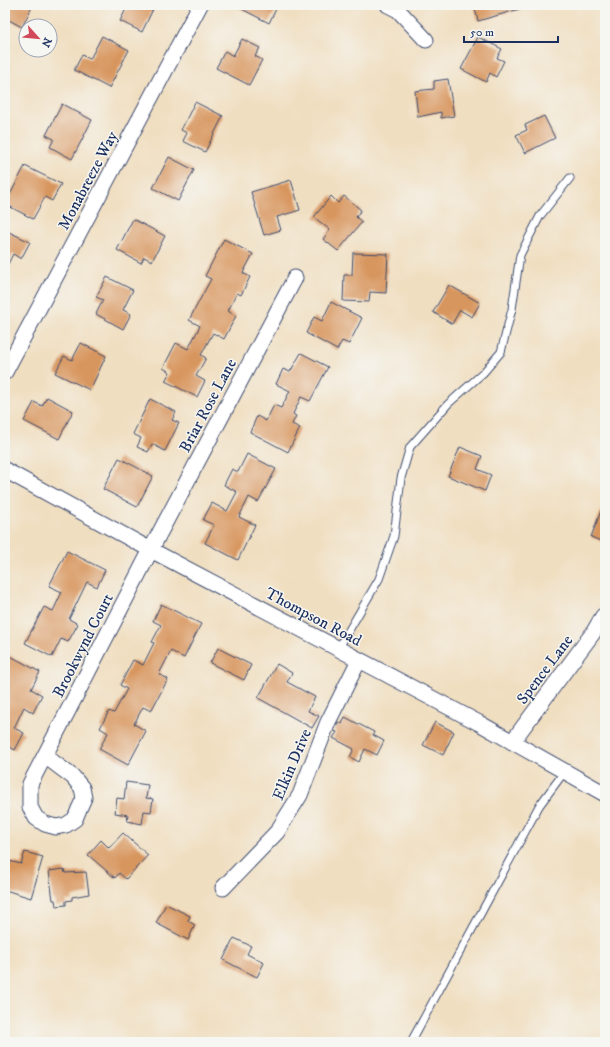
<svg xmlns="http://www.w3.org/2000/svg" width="610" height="1047" viewBox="0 0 610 1047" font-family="'IM FELL DW Pica',serif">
  <rect width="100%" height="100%" fill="#f6f6f2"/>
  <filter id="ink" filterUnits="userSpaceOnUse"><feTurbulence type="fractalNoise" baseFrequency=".025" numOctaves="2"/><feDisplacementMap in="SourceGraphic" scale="8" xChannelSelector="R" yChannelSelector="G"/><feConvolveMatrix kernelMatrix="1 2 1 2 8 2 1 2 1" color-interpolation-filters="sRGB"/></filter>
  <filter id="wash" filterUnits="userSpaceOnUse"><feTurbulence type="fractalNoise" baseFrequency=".012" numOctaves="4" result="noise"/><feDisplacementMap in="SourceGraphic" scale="16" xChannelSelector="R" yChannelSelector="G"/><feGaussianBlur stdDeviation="0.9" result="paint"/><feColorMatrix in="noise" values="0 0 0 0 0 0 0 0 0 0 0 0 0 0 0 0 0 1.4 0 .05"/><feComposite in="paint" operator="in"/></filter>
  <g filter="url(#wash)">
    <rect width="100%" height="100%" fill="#f0dec0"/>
    <g id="blocks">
      <path fill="#d8965e" d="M5 5H33L22 27 5 18Z
        M128 5H155L142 32 120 21Z
        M234 5H278L269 23Z
        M474 5H523V8L478 21Z
        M102 36 129 50 109 88 74 70 82 55 90 59Z
        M478 37 502 49 497 58 504 61 496 77 490 73 486 82 461 69Z
        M242 39 260 48 255 56 262 60 249 85 216 68 225 51 233 56Z
        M448 79 454 116 441 118V112L418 117 415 91 434 89V81Z
        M195 102 223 116 205 152 183 141 187 133 181 130Z
        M62 104 92 120 72 159 50 147 54 139 46 135Z
        M544 116 555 138 525 153 516 135 527 130 525 125Z
        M169 157 194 170 178 201 153 188Z
        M25 166 61 184 52 201 45 197 33 219 5 204Z
        M291 180 300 210 277 217 281 230 264 235 251 192Z
        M331 196 338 203 344 196 361 210 356 217 362 222 338 251 323 239 330 230 314 217Z
        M133 219 165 236 152 261 144 257 141 263 117 250Z
        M5 230 30 242 21 259 13 254 5 270Z
        M224 239 253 254 243 273 250 277 241 295 237 293 228 311 236 316 224 339 213 333 201 355 206 358 196 376 205 381 197 397 165 381 170 372 163 368 176 343 188 349 200 326 189 320 211 279 205 276Z
        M353 253 388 254 386 293 370 292 369 302 343 301 344 275H352Z
        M107 277 133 290 123 310 131 314 123 329 96 314 103 300 96 297Z
        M449 285 480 303 472 317 460 310 452 324 433 312Z
        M331 302 362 318 349 344 342 341 337 350 306 333 314 317 322 321Z
        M81 343 106 356 90 390 55 373 64 356 72 360Z
        M301 353 328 367 310 401 301 397 293 414 296 416 292 424 300 428 288 452 250 432 257 416 266 421 274 405 281 408 290 391 276 384 283 369 290 372Z
        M47 397 73 411 59 439 24 421 34 402 42 406Z
        M150 399 176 412 172 420 179 423 165 451 152 444 148 452 137 447 141 438 133 434Z
        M460 447 482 456 477 469 491 475 485 491 448 476Z
        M247 454 276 469 258 502 249 497 239 517 255 525 238 560 205 543 214 525 203 520 212 503 227 511 237 492 224 485 232 469 238 472Z
        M119 458 153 476 137 507 103 489Z
        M604 503 605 536 603 542 591 537Z
        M67 551 105 570 97 587 87 582 69 619 78 624 68 642 61 639 52 657 25 643 44 607 53 611 62 592 49 586Z
        M161 604 201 624 184 658 171 651 159 674 168 679 151 711 143 707 134 724 146 731 128 765 99 749 108 733 100 728 109 711 114 713 127 689 120 685 133 660 143 665 154 643 152 642 161 625 153 621Z
        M218 648 251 665 244 680 210 663Z
        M5 653 40 672 31 689 42 695 33 713 24 707 14 728 24 733 15 750 6 745 5 747Z
        M277 664 292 673 287 682 315 697 308 711 319 716 312 728 258 698Z
        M345 717 374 732 373 735 384 741 377 755 365 749 359 762 350 757 354 749 333 738 337 732 334 731 338 722 342 724Z
        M435 722 454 732 443 755 423 745Z
        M126 782 148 785 146 798 153 799 151 812 144 811 142 824 127 821 128 815 115 813 117 798 124 799Z
        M123 833 148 855 126 879 119 873 115 878 88 855 101 840 109 848Z
        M25 852 43 857 31 898 5 890V860L21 864Z
        M64 869 65 873 86 872 89 894 72 897V900L66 901V905L56 906 55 900H53L49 871Z
        M166 904 190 916 188 921 195 925 188 940 156 923Z
        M234 938 251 946 247 954 264 963 257 977 223 960Z"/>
    </g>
  </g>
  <g filter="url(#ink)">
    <use href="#blocks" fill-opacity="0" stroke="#3b496d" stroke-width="1"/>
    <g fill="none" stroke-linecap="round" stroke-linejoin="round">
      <g stroke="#3b496d" stroke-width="9">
        <path id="lane" d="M338 649 379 579 394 536 401 478 410 447 448 404 483 373 501 352 512 309 520 255 540 216 570 178
          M411 1042 539 806 565 771"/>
      </g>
      <g stroke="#3b496d" stroke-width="17">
        <path id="street" d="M388 5 398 10 426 40
          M5 372 200 5
          M5 470 151 550 479 723 605 794
          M512 742 593 633 603 616
          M45 756 73 777 82 788 84 798 79 809 75 819 66 825 56 827 45 824 36 818 30 807V784L56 734 158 536 295 278
          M223 888 277 832 300 795 328 722 359 660"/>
      </g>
      <use href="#lane" stroke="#fff" stroke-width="7"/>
      <use href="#street" stroke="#fff" stroke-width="15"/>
    </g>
  </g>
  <g text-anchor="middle" stroke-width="3" stroke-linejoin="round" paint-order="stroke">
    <g font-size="16" fill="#1b2f5e" stroke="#f6f6f2">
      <text transform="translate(87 180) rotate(-62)" y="6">Monabreeze Way</text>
      <text transform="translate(207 405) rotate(-62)" y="6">Briar Rose Lane</text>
      <text transform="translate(314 616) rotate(28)" y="6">Thompson Road</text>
      <text transform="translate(82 645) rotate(-63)" y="6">Brookwynd Court</text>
      <text transform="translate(544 669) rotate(-53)" y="6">Spence Lane</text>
      <text transform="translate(291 764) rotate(-67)" y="6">Elkin Drive</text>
    </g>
  </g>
  <rect width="610" height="1047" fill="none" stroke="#f6f6f2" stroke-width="20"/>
  <g transform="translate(38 38) rotate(117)"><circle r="19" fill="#f6f6f2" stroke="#9ea6b7"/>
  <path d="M0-3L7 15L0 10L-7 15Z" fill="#d1495b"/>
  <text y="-6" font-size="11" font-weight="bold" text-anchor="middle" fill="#1b2f5e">N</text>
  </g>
  <path d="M464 36v6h94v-6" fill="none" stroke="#1b2f5e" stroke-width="2"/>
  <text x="470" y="36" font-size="12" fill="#1b2f5e" stroke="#f6f6f2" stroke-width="3" paint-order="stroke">50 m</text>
</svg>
